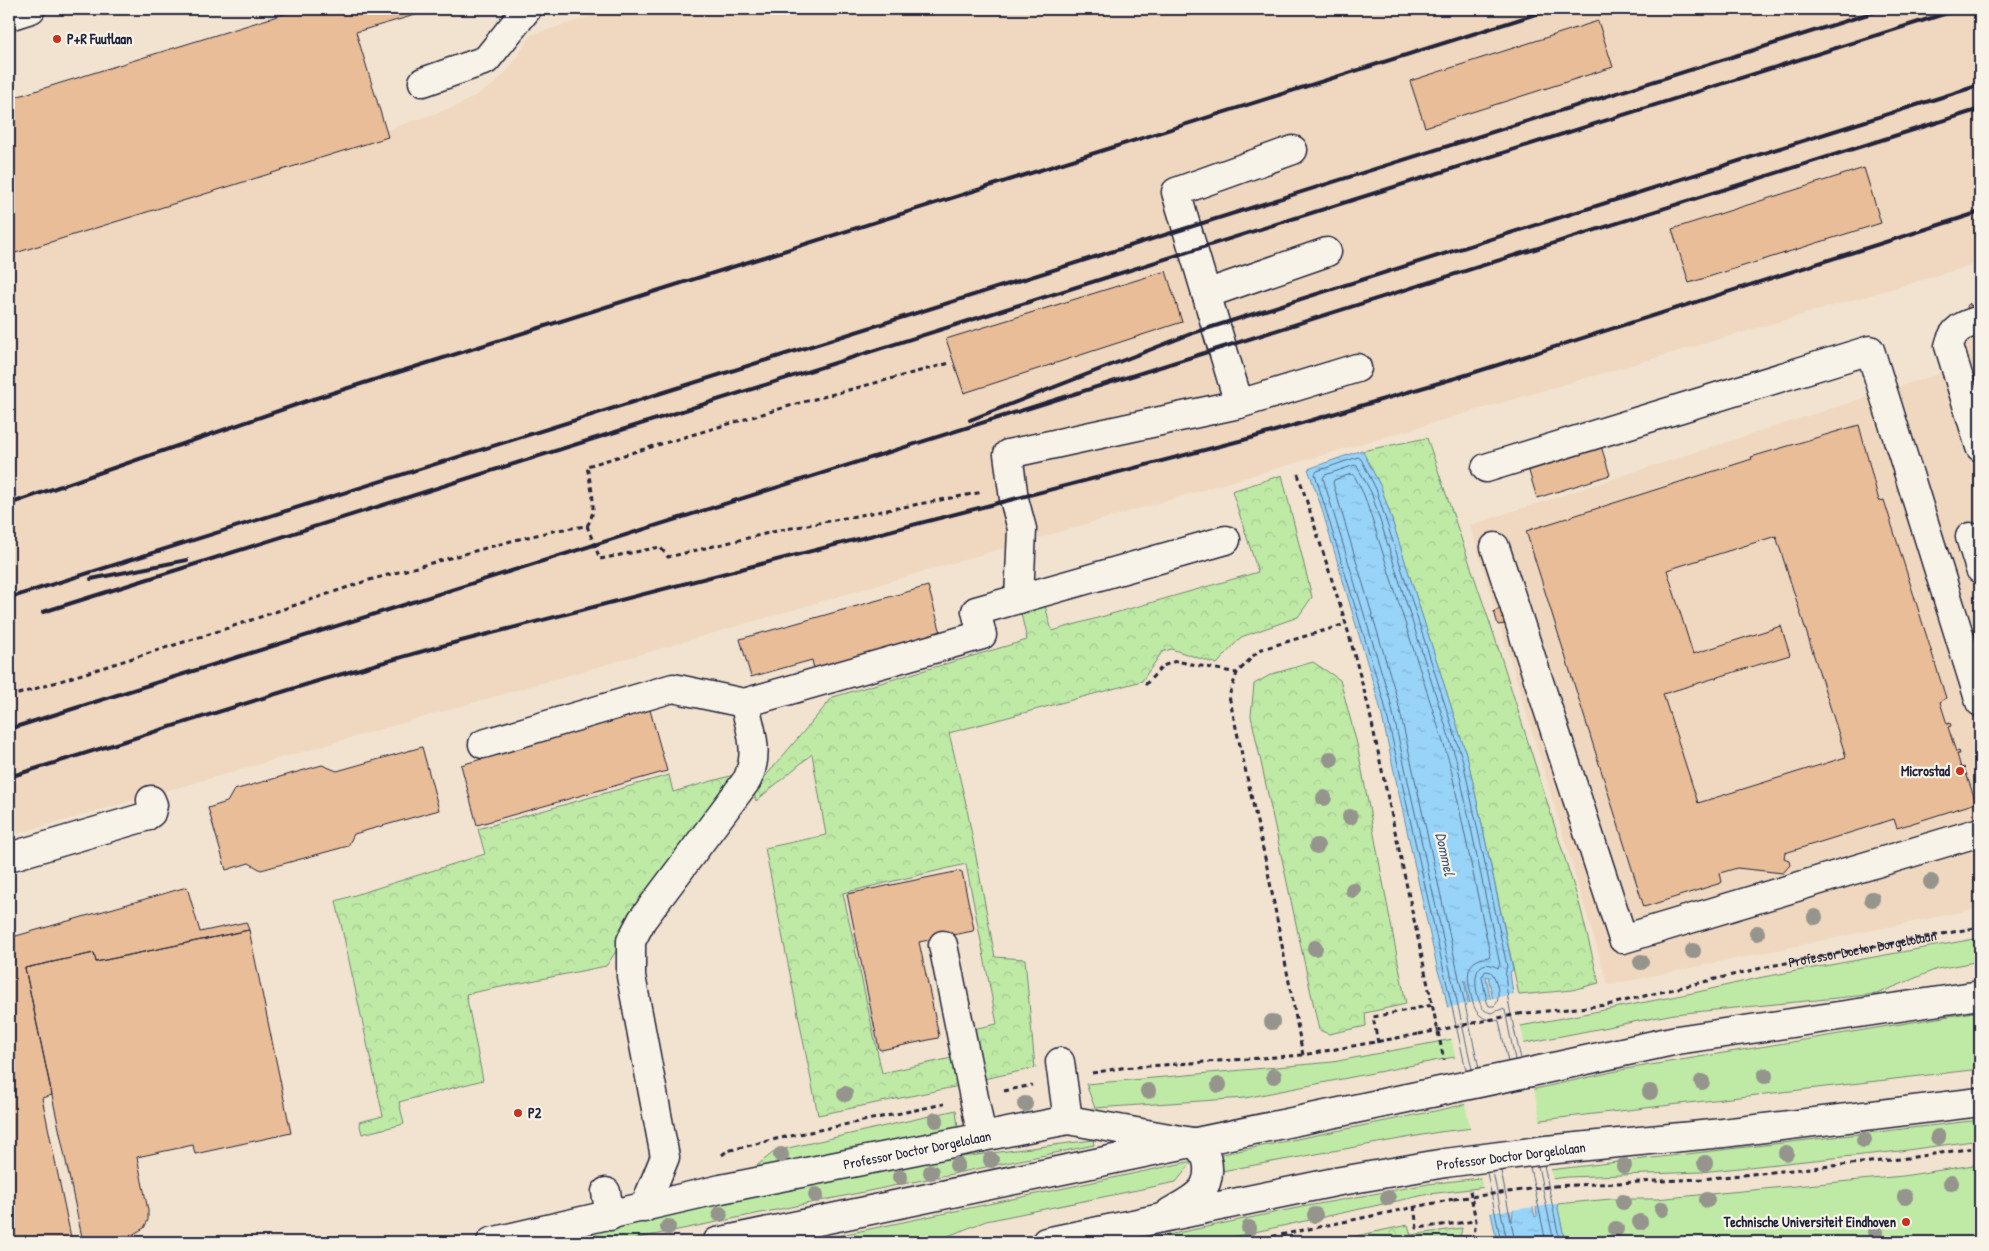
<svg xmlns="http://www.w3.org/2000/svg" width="1989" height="1251" viewBox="0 0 1989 1251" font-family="'Patrick Hand',sans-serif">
  <defs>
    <pattern id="forest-crowns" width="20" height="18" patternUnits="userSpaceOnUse" patternTransform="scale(1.25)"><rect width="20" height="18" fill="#bfeaa6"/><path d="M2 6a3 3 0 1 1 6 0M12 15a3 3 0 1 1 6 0" fill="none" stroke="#a4c890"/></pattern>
    <pattern id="water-ripples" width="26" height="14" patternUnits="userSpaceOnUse" patternTransform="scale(1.25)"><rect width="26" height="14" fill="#98d4f8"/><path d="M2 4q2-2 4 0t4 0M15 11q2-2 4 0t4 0" fill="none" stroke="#83b6d6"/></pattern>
  </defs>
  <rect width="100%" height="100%" fill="#f2e3d0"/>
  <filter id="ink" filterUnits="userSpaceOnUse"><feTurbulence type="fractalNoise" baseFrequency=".02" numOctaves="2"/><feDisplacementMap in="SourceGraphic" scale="10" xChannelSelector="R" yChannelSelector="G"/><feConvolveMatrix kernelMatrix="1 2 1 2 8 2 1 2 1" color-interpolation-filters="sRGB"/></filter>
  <g filter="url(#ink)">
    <path fill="#efd8bf" d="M614 9H630L633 17 659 9H1980V263L570 675 9 836V255L387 137 386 130 457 106 492 86 510 68 531 35Z
      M1980 328V908L1608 985 1470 525 1941 373 1967 332Z"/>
    <path fill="#bfeaa6" stroke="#708670" d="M1980 938V961L1937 969 1877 994 1674 1014 1245 1098 1095 1108 1086 1084 1333 1062 1698 992 1763 977Z
      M1980 1011V1069L1439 1132 1216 1172 1218 1155 1435 1111 1626 1069Z
      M956 1110 958 1128 748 1173 775 1151Z
      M1980 1120V1140L1900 1151 1701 1172 1568 1177 1429 1194 1209 1242H1134L1302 1207 1428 1184Z
      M1093 1140 1094 1145 619 1242H539L883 1167Z
      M1193 1161 1176 1182 986 1221 933 1242H808Z
      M1980 1164V1242H1565L1557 1204 1611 1199H1656L1903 1176Z"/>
    <path fill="url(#forest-crowns)" stroke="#708670" d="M1427 438 1495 638 1580 906 1599 983 1572 990 1519 995 1468 760 1390 514 1381 487 1362 451Z
      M1282 475 1312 597 1298 617 1241 637 1217 664 1171 649 1162 652 1142 681 949 733 966 804 995 957 1025 959 1035 1068 979 1080 968 1030 997 1024 966 864 843 893 882 1073 952 1058 959 1086 818 1115 765 848 826 835 812 754 756 801 753 791 833 697 1027 640 1020 609 1044 602 1052 631 1258 572 1232 491Z
      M1313 662 1340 680 1357 744 1406 1004 1365 1013 1366 1026 1329 1034 1319 1030 1251 716 1254 684 1272 674Z
      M737 774 606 966 466 994 483 1080 399 1102 404 1124 362 1134 359 1122 383 1116 336 901 485 854 478 829 669 775 673 792Z
      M1408 1225 1411 1235 1462 1228 1459 1242H1327Z"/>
    <path fill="url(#water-ripples)" stroke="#698dac" fill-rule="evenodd" d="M1362 450 1381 487 1390 514 1468 760 1513 970 1510 972 1513 994 1565 1242H1497L1443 985 1438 971 1379 703 1321 506 1308 469ZM1488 976 1536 1206 1537 1216 1535 1217 1486 977ZM1465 980 1513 1209 1512 1222 1464 981Z"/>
    <path fill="#f2e3d0" d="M1514 994 1558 1204 1488 1213 1445 1008Z"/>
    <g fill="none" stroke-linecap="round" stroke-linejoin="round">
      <path stroke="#516987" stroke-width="1" d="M1486 971 1491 972C1497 978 1502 1001 1494 1006H1489L1487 1002 1482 977Z
        M1479 1068 1397 698 1333 483 1334 480 1351 474 1354 475 1364 495 1372 519 1450 764 1490 954 1489 957C1464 960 1467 976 1471 995 1473 1003 1474 1011 1481 1016 1487 1021 1493 1019 1499 1021L1508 1062
        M1472 1069 1390 700 1323 478 1325 475 1355 465 1357 466 1371 492 1457 762 1500 965 1498 968C1469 952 1474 994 1482 1007 1484 1011 1488 1012 1492 1013L1502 1009 1505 1010 1515 1060
        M1466 1070 1384 702 1315 474 1317 471 1358 457 1361 459 1376 489 1463 761 1507 966C1501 981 1517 1040 1521 1059
        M1544 1165 1560 1242
        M1538 1166 1554 1242
        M1530 1167 1546 1242
        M1501 1171 1515 1242
        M1493 1172 1507 1242
        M1487 1173 1501 1242"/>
    </g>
    <path fill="#e8bd98" stroke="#22223b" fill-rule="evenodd" d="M300 9H436L356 32 388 137 9 255V99Z
      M1598 21 1613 67 1425 127 1410 81Z
      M1864 168 1881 223 1689 283 1672 229Z
      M1166 271 1182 322 964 393 946 339Z
      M1980 302V347L1967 306 1970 303V306Z
      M1859 425 1878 497 1879 501 1884 500 1946 698 1940 702 1947 724 1950 723 1951 726 1948 727 1956 752 1959 751 1960 754H1957L1961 768 1964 767 1976 803 1897 828 1894 819 1785 853 1784 858 1789 860 1790 865 1783 873 1737 868 1720 873 1722 882 1721 883 1644 907 1526 531 1752 459 1751 457ZM1776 536 1846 757 1698 803 1663 694 1790 655 1781 626 1693 654 1667 570Z
      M1601 446 1610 475 1537 498 1528 468Z
      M928 586 941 633 814 669 812 660 751 677 740 639Z
      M1501 609 1505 624 1498 625 1494 611Z
      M650 710 667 771 477 825 461 765Z
      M422 747 439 810 354 834 348 846 261 870 249 863 226 870 208 808 227 802 234 790 322 765 337 771Z
      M960 871 962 872 974 929 973 931 919 942 939 1036 938 1038 881 1050 879 1049 847 894Z
      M187 887 200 932 246 922 249 930 96 962 94 953 25 968 52 1095 42 1098 72 1242H9V938Z
      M249 930 291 1133 195 1154 193 1145 137 1157 148 1210V1220L144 1228 132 1235 99 1242H83L25 968 94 953 96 962Z"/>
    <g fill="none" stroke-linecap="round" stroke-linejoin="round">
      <g stroke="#22223b" stroke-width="31">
        <g id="minor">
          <path d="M9 16 31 9"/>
          <path d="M423 82 486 60 527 9"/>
          <path d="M1206 294 1327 252"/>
          <path d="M1980 320C1964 325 1953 328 1949 346L1980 447"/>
          <path d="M1239 404 1176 192 1293 150"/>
          <path d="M1486 468 1870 350 1980 702"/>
          <path d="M1970 537 1980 569"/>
          <path d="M1495 547 1623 939 1980 832"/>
          <path d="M1019 599 1022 529 1014 499 1008 454 1239 404 1357 368"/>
          <path d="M744 703 982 635 976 611 1226 540"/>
          <path d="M483 744 673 688 744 703C751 729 760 754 747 780L642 920 631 941V976L665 1157 644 1208"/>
          <path d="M9 857 145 817 151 813 153 805 151 800"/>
          <path d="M943 945 982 1137"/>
          <path d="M1060 1062 1068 1120"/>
          <path d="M606 1192 610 1216"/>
          <path id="s2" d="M491 1242 721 1189 1068 1120 1192 1142"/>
        </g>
      </g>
      <g stroke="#22223b" stroke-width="31">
        <path id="major" d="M1531 1072 1677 1040 1980 995
          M1546 1150 1723 1133 1980 1102
          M1170 1212C1180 1206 1193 1200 1201 1191 1210 1181 1211 1160 1201 1150 1199 1147 1195 1144 1192 1142
          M717 1242 1431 1093
          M1046 1242 1335 1182 1445 1163"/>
      </g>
      <g stroke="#22223b" stroke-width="3" stroke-dasharray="5 4" stroke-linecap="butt">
        <path d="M1298 474 1346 624 1368 705 1444 1060"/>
        <path d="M587 526C599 509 590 485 587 466L796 404 950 363"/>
        <path d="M1145 685 1163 666 1176 661 1237 673"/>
        <path d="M9 697 219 631 366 581 511 541 557 530 587 526 600 559 660 547 668 557 781 530 983 492"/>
        <path id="s1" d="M1518 1014 1607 1005 1770 966 1980 927"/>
        <path d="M1378 1043 1373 1017 1433 1005"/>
        <path d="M1303 1055 1267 867 1229 696 1237 673 1259 650 1346 624"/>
        <path d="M1092 1073 1121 1068 1303 1055 1419 1034"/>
        <path d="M1004 1091 1032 1085"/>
        <path d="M722 1155 727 1151 776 1139 944 1104"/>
        <path d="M1554 1186 1702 1179 1901 1159 1980 1147"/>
        <path d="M1470 1191 1476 1221 1473 1242"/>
        <path d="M1414 1206 1417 1228 1476 1221"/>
        <path d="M1246 1242 1454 1199"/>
      </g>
      <use href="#minor" stroke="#f7f3e8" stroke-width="28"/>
      <use href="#major" stroke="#f7f3e8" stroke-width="28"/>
      <path stroke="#22223b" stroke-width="4" d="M970 420 1193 333 1980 85
        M9 504 310 400 1552 9
        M91 579 187 560
        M9 598 1884 9
        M43 612 1960 9
        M9 729 1980 109
        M9 777 321 680 434 648 1251 438 1466 375 1980 212"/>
      <g stroke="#22223b" stroke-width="31" stroke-linecap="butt">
        <path id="major-bridge" d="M1431 1093 1531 1072
          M1445 1163 1546 1150"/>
      </g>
      <path stroke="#22223b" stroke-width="3" stroke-dasharray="5 4" stroke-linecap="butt" d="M1419 1034 1518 1014
        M1454 1199 1554 1186"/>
      <use href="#major-bridge" stroke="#f7f3e8" stroke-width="28"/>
    </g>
    <g fill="#95948d">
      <circle cx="1331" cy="759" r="8"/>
      <circle cx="1324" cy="798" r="8"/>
      <circle cx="1350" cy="817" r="8"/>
      <circle cx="1317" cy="846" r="8"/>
      <circle cx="1931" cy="882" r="8"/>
      <circle cx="1353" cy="890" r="8"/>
      <circle cx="1872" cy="899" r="8"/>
      <circle cx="1815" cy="917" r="8"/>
      <circle cx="1757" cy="933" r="8"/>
      <circle cx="1315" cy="948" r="8"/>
      <circle cx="1693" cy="951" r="8"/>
      <circle cx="1641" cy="962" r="8"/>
      <circle cx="1272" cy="1022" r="8"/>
      <circle cx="1274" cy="1076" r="8"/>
      <circle cx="1765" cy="1076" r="8"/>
      <circle cx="1702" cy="1082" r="8"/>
      <circle cx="1219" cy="1085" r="8"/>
      <circle cx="1148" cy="1091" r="8"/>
      <circle cx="1650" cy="1092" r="8"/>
      <circle cx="845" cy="1094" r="8"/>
      <circle cx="1025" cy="1104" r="8"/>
      <circle cx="936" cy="1120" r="8"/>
      <circle cx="1938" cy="1137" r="8"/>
      <circle cx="1864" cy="1140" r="8"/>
      <circle cx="1786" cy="1153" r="8"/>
      <circle cx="781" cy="1155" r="8"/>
      <circle cx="991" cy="1160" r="8"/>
      <circle cx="1705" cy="1163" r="8"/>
      <circle cx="957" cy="1165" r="8"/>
      <circle cx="1624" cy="1166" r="8"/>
      <circle cx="931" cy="1172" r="8"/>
      <circle cx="900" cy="1177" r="8"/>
      <circle cx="1951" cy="1183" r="8"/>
      <circle cx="816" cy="1195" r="8"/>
      <circle cx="1905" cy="1197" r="8"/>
      <circle cx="1388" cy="1198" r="8"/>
      <circle cx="1707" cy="1200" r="8"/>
      <circle cx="1623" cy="1202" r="8"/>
      <circle cx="1662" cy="1209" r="8"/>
      <circle cx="720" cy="1214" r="8"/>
      <circle cx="1315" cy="1215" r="8"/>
      <circle cx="1640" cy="1222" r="8"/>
      <circle cx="668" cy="1227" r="8"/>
      <circle cx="1249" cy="1228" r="8"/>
      <circle cx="1616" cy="1229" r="8"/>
      <circle cx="1875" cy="1232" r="8"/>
    </g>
  </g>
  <g fill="#c8321e" stroke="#f7f3e8" stroke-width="2">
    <circle cx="57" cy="39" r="5"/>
    <circle cx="1960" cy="771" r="5"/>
    <circle cx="518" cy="1113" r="5"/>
    <circle cx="1906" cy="1222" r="5"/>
  </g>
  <g text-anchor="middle" stroke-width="4.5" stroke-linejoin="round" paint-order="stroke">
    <g font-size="14" font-weight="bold" fill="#22223b" stroke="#f7f3e8" text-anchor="start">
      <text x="67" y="44">P+R Fuutlaan</text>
      <text x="1950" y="776" text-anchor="end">Microstad</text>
      <text x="528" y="1118">P2</text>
      <text x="1896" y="1227" text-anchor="end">Technische Universiteit Eindhoven</text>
    </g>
    <g font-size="14" fill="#22223b" stroke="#f7f3e8">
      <text dy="5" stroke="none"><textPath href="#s1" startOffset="351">Professor Doctor Dorgelolaan</textPath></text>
      <text dy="5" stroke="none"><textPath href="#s2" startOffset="436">Professor Doctor Dorgelolaan</textPath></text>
      <text transform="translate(1511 1156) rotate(-7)" y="5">Professor Doctor Dorgelolaan</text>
    </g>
    <g font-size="15" font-style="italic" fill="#455774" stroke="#f7f3e8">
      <text transform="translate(1445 854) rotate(78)" y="5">Dommel</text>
    </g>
  </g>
  <rect width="1989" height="1251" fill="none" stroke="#f7f3e8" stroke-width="30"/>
  <rect x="15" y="15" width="1959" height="1221" fill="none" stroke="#22223b" stroke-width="2" filter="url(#ink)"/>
</svg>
